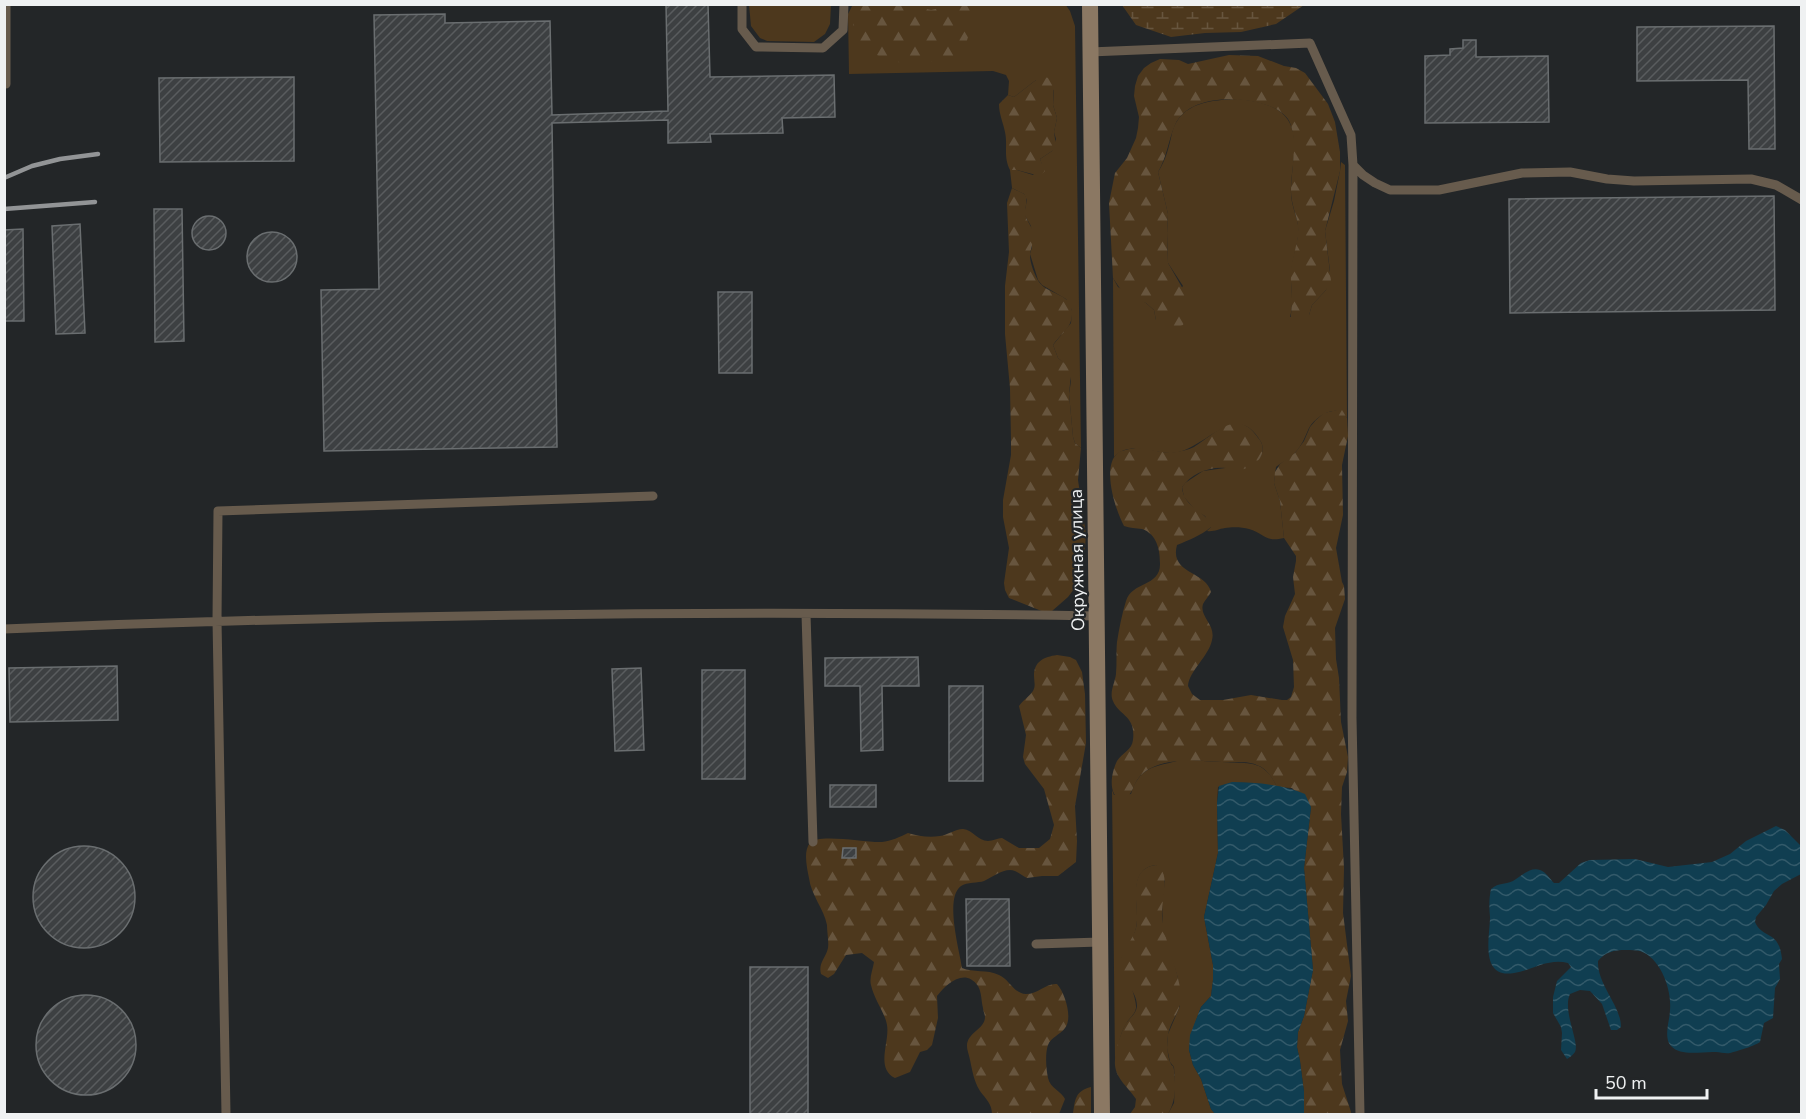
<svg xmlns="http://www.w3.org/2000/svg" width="1806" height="1119" viewBox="0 0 1806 1119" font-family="'Nunito Sans',sans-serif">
  <defs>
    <pattern id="forest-firs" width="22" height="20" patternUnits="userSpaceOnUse" patternTransform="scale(1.5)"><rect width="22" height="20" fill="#4d381d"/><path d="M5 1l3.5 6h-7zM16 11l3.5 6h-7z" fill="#67553e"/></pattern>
    <pattern id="wetland-marsh" width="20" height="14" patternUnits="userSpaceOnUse" patternTransform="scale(1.5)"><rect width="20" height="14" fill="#4d381d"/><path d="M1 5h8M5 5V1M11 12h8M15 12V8" fill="none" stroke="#67553e"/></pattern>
    <pattern id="water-waves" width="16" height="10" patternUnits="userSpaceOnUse" patternTransform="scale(1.5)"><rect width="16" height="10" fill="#103e51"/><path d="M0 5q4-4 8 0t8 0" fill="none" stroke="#335a6a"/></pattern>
    <pattern id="building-hatch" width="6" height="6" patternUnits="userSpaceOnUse" patternTransform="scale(1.5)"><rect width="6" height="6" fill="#3d4042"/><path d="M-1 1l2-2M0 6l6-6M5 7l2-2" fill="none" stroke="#595c5e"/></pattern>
  </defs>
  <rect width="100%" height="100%" fill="#232628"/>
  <path fill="#4d381d" d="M853 4H1065L1070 11 1075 26 1081 448 1075 443 1073 437 1069 394 1071 381 1068 367 1058 358 1053 345 1071 323 1072 310 1066 299 1042 285 1038 280 1030 254 1032 247 1031 226 1024 214 1027 200 1024 194 1012 188 1010 170H1017L1033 175 1042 165 1040 159 1052 151 1056 139 1054 132 1057 118 1053 105 1054 90 1036 80 1014 97 1008 95 1009 81 1006 75 993 71 849 74 848 14Z
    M749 5H831L830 24 825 34 814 42 767 41 760 38 751 26Z
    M1238 99C1254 101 1278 104 1288 120 1301 140 1290 170 1291 193 1291 204 1296 214 1298 225 1300 239 1294 252 1292 266 1289 283 1295 300 1290 317L1309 315 1312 305 1326 290 1330 271 1325 231 1334 201 1340 171 1341 162 1345 165 1347 418C1338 402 1316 416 1309 428 1305 437 1302 445 1295 453 1290 459 1282 462 1276 467L1274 483 1280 501 1284 538C1265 543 1264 533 1249 529 1242 527 1232 527 1225 528 1218 529 1214 532 1207 531L1211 527 1205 516 1196 511 1184 497 1182 487 1185 483 1203 471 1225 468 1259 459C1263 453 1264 448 1261 442 1236 397 1205 451 1172 453 1154 454 1129 440 1114 457L1113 278 1118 287 1146 303 1154 310 1156 320 1183 286 1168 263 1167 233 1168 214 1158 172C1166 160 1169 147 1172 133 1180 102 1212 100 1238 99Z
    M1184 759C1197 761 1209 761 1222 762 1247 764 1264 758 1277 787 1255 784 1240 779 1218 787L1217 803 1218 853 1204 917 1213 965V980L1211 996 1201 1007 1191 1034 1189 1050 1193 1065 1201 1079 1211 1109 1215 1114H1168L1174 1103 1175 1082 1174 1067 1170 1062 1167 1048 1168 1034 1180 1006 1178 978 1163 932 1162 903 1165 881 1156 865C1125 869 1141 909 1136 928 1134 938 1126 949 1121 959 1125 971 1137 998 1136 1008 1135 1015 1129 1018 1126 1024 1119 1035 1119 1047 1115 1060L1112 790 1114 795 1131 794C1140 764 1158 767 1184 759Z"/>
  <path fill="url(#forest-firs)" d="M861 5H918L927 9 931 10 952 5H967C986 23 967 28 966 46 966 50 967 53 967 56L965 61C958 63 953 61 946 61 916 61 897 69 870 51 862 45 855 40 854 30 852 20 854 11 861 5Z
    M1229 55 1258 56 1284 66 1296 68 1305 73 1328 104 1335 122 1340 152V171L1325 231 1331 281 1326 290 1312 305 1309 315 1302 322 1291 327C1290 317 1292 309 1292 300 1292 289 1290 278 1291 268 1293 254 1299 241 1298 227 1297 215 1291 204 1291 191 1291 171 1299 137 1288 119 1279 106 1258 102 1243 100 1220 97 1185 101 1175 125 1168 141 1167 157 1158 172L1168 214 1167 233 1168 263 1187 296V316L1183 325 1173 329 1162 330 1156 320 1154 310 1146 303 1125 296 1113 278 1109 203 1115 173 1127 158 1136 138 1138 128 1139 117 1134 96 1135 86 1138 76 1144 68 1151 63 1160 59 1179 60 1188 64Z
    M1043 77 1050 78 1054 83 1053 105 1057 118 1054 132 1056 146 1052 151 1040 159 1045 171 1040 176 1017 170H1010C1003 156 1008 146 1005 132 1003 122 999 114 999 104L1008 95 1014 97 1036 80Z
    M1012 188C1015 190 1021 192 1024 194 1029 199 1025 206 1025 212 1025 220 1032 225 1033 233 1035 241 1030 248 1030 256 1030 263 1035 276 1039 282 1047 294 1072 294 1072 311 1073 328 1061 333 1053 345L1058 358 1069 367 1071 374 1069 394 1073 437 1075 443 1081 448 1078 480 1086 535 1083 572 1077 585 1068 597 1052 611 1044 612 1009 598 1005 590 1004 583 1009 548 1003 517V500L1011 455V440L1010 388 1005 334V286L1009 252 1007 203Z
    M1337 410H1342L1347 418 1348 436 1342 465 1343 515 1336 548 1342 582 1344 586 1345 599 1335 628 1336 659 1339 678 1341 722 1348 757 1347 772 1342 787 1341 814 1344 868 1343 913 1351 976 1346 1001 1348 1021 1340 1050 1342 1084 1351 1112V1114H1304V1092L1300 1061 1297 1047 1298 1032 1304 1016 1313 970 1304 868 1311 807 1292 788 1277 787C1273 779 1267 769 1259 766 1247 760 1235 763 1222 762 1197 761 1172 757 1149 769 1131 779 1137 792 1123 800 1107 797 1111 773 1117 761 1122 753 1132 750 1133 740 1136 715 1119 716 1113 701 1109 692 1115 683 1116 674 1117 663 1116 652 1117 642 1119 629 1122 614 1126 601 1132 581 1161 587 1160 563 1160 550 1157 534 1142 529 1136 528 1130 528 1124 526 1116 511 1103 472 1115 456 1119 450 1129 449 1136 448 1149 447 1163 455 1176 452 1182 451 1188 450 1194 447 1208 439 1229 416 1246 426 1251 428 1256 435 1259 439 1263 444 1264 450 1261 456 1258 464 1244 471 1235 470 1232 470 1229 468 1226 468 1209 466 1191 474 1182 487 1183 506 1202 510 1211 523V527C1200 536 1189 540 1177 545 1169 574 1206 571 1211 592 1209 596 1205 600 1203 604 1199 617 1216 624 1212 640 1209 656 1189 671 1188 686L1192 694 1200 700H1223L1251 695 1282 700H1287L1291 697 1294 687 1293 660 1283 627 1285 616 1295 594 1293 577 1296 561V556L1284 538 1280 501 1274 483 1275 472 1280 464 1295 453 1304 441 1310 427 1316 420 1324 413Z
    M1057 655 1070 657 1076 660 1082 672 1085 694 1086 743 1075 806 1077 841 1076 862 1058 876H1042L1027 878C1023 876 1019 873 1015 871 1005 867 993 877 984 881 978 883 967 882 961 886 944 898 960 952 962 968 973 973 987 969 999 975 1009 979 1014 994 1026 994 1038 994 1046 983 1057 984 1065 993 1073 1018 1065 1028 1060 1035 1051 1037 1048 1045 1045 1053 1046 1069 1048 1078 1050 1088 1061 1091 1065 1099L1059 1114H992C992 1104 986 1099 980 1091 972 1078 972 1065 968 1052 962 1033 985 1031 985 1017 985 1015 983 1010 983 1008 981 1001 982 993 978 986 965 967 946 984 937 996L938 1018 932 1045 927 1050 920 1052 910 1072 895 1078C875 1068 890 1042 887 1025 885 1013 874 999 871 985 869 978 873 969 874 962L862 953 846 955 834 974 828 978 821 974C818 963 826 958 828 948 829 942 827 932 827 925 824 909 811 895 809 878 807 868 803 851 810 843 818 833 867 843 882 842 891 841 900 837 908 833 918 836 929 838 940 836 948 835 955 829 963 829 973 830 978 841 988 841 993 841 998 838 1002 838L1019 848H1039L1050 839 1054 825 1044 789 1025 764 1023 757 1026 735 1019 706C1023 700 1029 697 1033 691 1036 686 1034 681 1034 676 1034 661 1044 657 1057 655Z
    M1156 865C1172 874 1161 898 1162 916 1164 943 1179 968 1181 996 1182 1010 1170 1021 1168 1035 1167 1043 1167 1054 1170 1062 1173 1069 1173 1063 1174 1070 1176 1086 1176 1100 1168 1114H1130L1135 1107 1136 1099C1129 1088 1116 1079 1115 1065 1114 1054 1120 1035 1125 1025 1129 1018 1136 1015 1137 1006 1137 988 1117 978 1119 965 1120 954 1133 940 1136 928 1141 910 1124 869 1156 865Z
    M1091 1087V1114H1073C1075 1100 1075 1091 1091 1087Z"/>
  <path fill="url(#wetland-marsh)" d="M1122 5H1304L1276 24 1241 32 1205 33 1171 37 1136 25Z"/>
  <path fill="url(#water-waves)" d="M1232 782C1255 782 1285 785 1305 794L1311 807 1304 868 1313 970 1304 1016 1298 1032 1297 1047 1300 1061 1304 1092V1114H1215L1211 1109 1201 1079 1193 1065 1189 1050 1190 1035 1201 1007 1211 996 1213 980V965L1204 917 1218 853 1217 803 1219 786Z
    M1776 826 1785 830 1801 846V874L1782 884 1774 891 1766 905 1756 917 1755 922C1763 940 1779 929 1782 959L1779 964 1780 979 1775 988 1773 1018 1764 1023 1760 1042C1757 1045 1735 1052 1730 1053 1725 1054 1721 1052 1716 1052 1703 1051 1681 1057 1671 1046 1663 1037 1670 1020 1670 1010 1672 990 1661 958 1640 951 1636 950 1631 950 1626 950 1614 950 1605 952 1598 961 1597 985 1621 1005 1621 1027L1617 1030H1611L1602 1004 1590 991 1580 990 1570 994C1562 1011 1580 1042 1575 1052 1573 1055 1570 1057 1567 1059L1561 1050 1562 1033 1561 1027 1553 1013V997L1557 981 1571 967 1568 963C1548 958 1533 970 1514 973 1479 979 1490 936 1490 917 1489 907 1489 899 1491 889 1500 882 1504 885 1513 881 1521 877 1530 866 1540 870 1546 872 1550 879 1554 883H1559L1581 863 1590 860 1635 859 1668 867 1712 862 1730 854 1746 841Z"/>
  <path fill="url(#building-hatch)" stroke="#6a6e70" stroke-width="1.5" d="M666 4H708L710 77 834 75 835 117 782 118 783 133 710 134 711 142 668 143V120L552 123 557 447 324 451 321 290 379 289 374 15 445 14V23L550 21 552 115 668 111Z
    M1774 26 1775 149H1749L1748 80 1637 81V27Z
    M1463 40H1476V57L1548 56 1549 122 1425 123V56L1450 55V49L1463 48Z
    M294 77V161L160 162 159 78Z
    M1774 196 1775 310 1510 313 1509 199Z
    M154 209H182L184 341 155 342Z
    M192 233a17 17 0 1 1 34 0a17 17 0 1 1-34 0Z
    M80 224 85 333 56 334 52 226Z
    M23 229 24 321H4V230Z
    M247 257a25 25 0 1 1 50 0a25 25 0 1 1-50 0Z
    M718 292H752V373H719Z
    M918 657 919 686H882L883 750 861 751 860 686H825V658Z
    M117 666 118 720 10 722 9 668Z
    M641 668 644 750 615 751 612 669Z
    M702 670H745V779H702Z
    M949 686H983V781H949Z
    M830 785H876V807H830Z
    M33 897a51 51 0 1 1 102 0a51 51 0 1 1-102 0Z
    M843 848H856V858H842Z
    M966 899H1009L1010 966H967Z
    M750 967H808V1114H750Z
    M36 1045a50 50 0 1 1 100 0a50 50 0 1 1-100 0Z"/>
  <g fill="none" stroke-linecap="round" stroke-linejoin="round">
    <path stroke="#675b4d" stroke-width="9" d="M6 4V84
      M742 4V29L756 47 823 48 843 30 844 4
      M1090 52 1310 43 1351 135 1353 165 1352 718 1360 1114
      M1353 165 1363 175 1375 183 1390 190H1439L1522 173 1570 172 1607 179 1634 181 1751 179 1776 185 1802 200
      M806 614 813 842
      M4 629C368 614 733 610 1097 616
      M1036 944 1100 942
      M226 1114 217 620 218 511 653 496"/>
    <path stroke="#8b7863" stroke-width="16" d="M1090 4 1102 1114"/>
    <path stroke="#929496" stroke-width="4.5" d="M4 178 32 166 60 159 98 154
      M4 209 95 202"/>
  </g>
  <g text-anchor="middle" stroke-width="4.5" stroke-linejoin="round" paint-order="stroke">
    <g font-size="18" fill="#eff1f2" stroke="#232628">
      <text transform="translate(1077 560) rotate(-91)" y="6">Окружная улица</text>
    </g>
  </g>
  <rect width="1806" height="1119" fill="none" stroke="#eff1f2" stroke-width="12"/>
  <path d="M1596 1089v9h111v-9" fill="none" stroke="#eff1f2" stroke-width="3"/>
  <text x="1605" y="1089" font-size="18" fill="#eff1f2" stroke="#232628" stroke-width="4.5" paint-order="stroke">50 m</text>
</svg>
